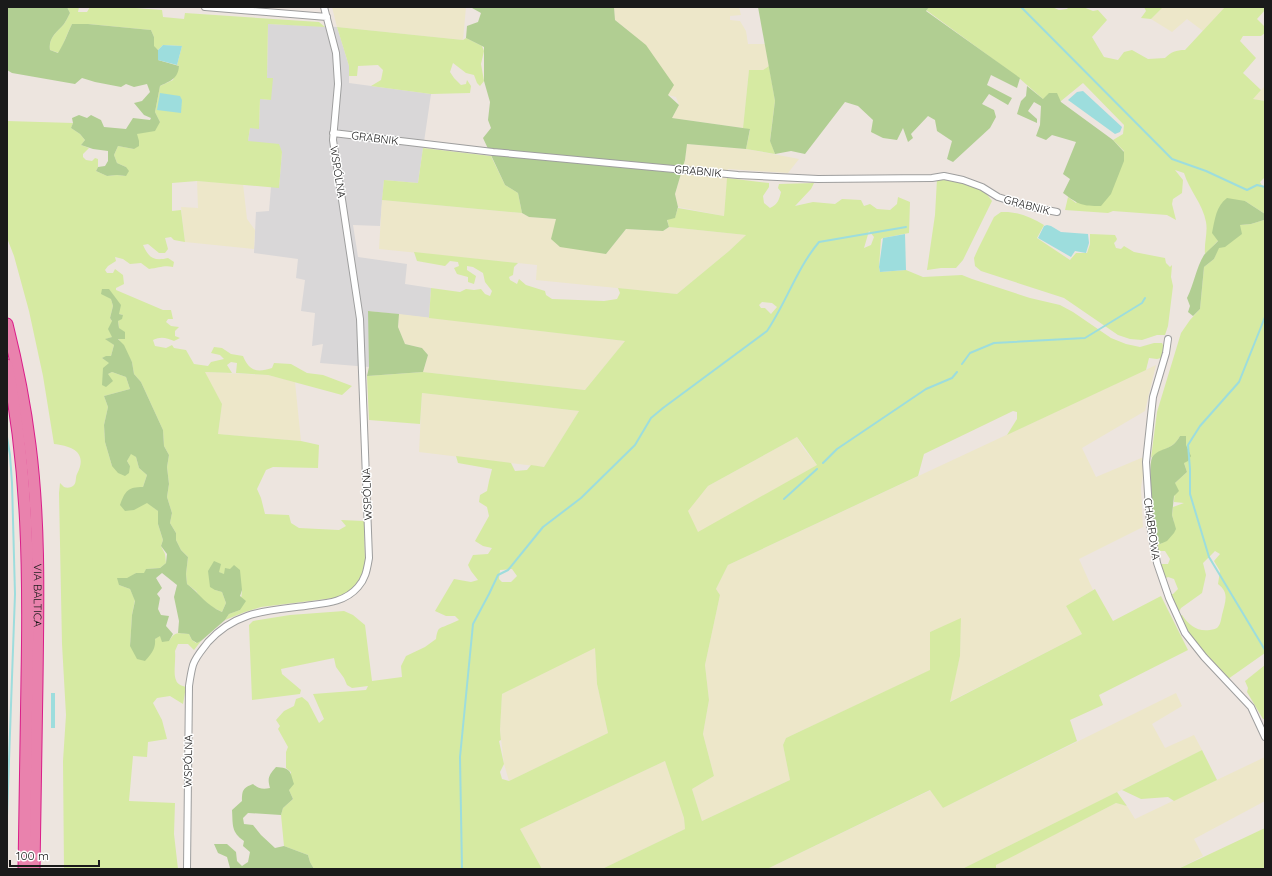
<svg xmlns="http://www.w3.org/2000/svg" width="1272" height="876" viewBox="0 0 1272 876" font-family="Quicksand,sans-serif">
  <rect width="100%" height="100%" fill="#ede5df"/>
  <path fill="#d9d7d8" d="M268 24 337 27 349 66V83L431 94 418 183 384 180 380 226 353 225 358 257 407 264 405 284 431 288 429 318 369 311V367L320 363 323 344 312 346 315 313 301 311 305 280 296 278 298 259 254 253 256 212 269 211 271 187H279L282 152 248 141 250 128H259L260 99 271 100 267 78Z"/>
  <path fill="#ede7c9" d="M332 7H466L463 40 337 27Z
    M614 7H739L741 15 730 16V20L740 21 746 31 748 44H765L769 66 763 70H749L743 128 672 118 679 105 676 97 668 95 630 32 615 20Z
    M1163 7H1225L1203 31 1187 19 1172 32 1151 19Z
    M1265 86V101L1252 99Z
    M687 144 746 149 799 159 788 173 728 169 724 216 678 207 675 194 685 160Z
    M197 181 243 184 247 219 255 230 254 249 185 242 181 207 198 208Z
    M382 200 522 213 529 217 556 219 606 254 626 229 663 231 669 227 746 235 729 251 677 294 536 280 537 265 379 249Z
    M399 314 625 341 585 390 423 372 428 355 422 348 405 344 398 327Z
    M1156 365 1145 411 1082 448 1096 477 1146 456 1141 488 1143 527 1079 559 1093 590 1066 606 1082 634 949 702 960 656 961 619 930 632 931 670 786 738 783 745 790 780 702 821 692 789 714 776 703 734 709 700 705 665 720 595 716 589 728 565Z
    M204 372 268 375 295 382 301 441 218 434 222 404Z
    M422 393 579 411 544 467 419 452Z
    M797 437 804 449 817 465 698 533 687 511 708 486Z
    M595 647 597 684 608 733 509 781 504 764 500 730 502 694Z
    M1176 693 1182 706 1152 724 1165 748 1194 735 1202 750 962 869H767L931 790 943 808Z
    M1265 757V801L1194 839 1203 856 1178 869H996L995 865 1116 803 1127 806 1135 819Z
    M665 761 684 818 685 829 602 869H542L520 829Z"/>
  <path fill="#d6eaa2" fill-rule="evenodd" d="M67 7H79L78 12H87L90 7H122L162 10 163 17 184 19 185 13 319 22 325 27 268 24 267 78H273L271 100 260 99 259 129 250 128 248 141 279 144 282 152 279 188 197 181 172 183V211L181 210 185 242 174 240 171 237 165 238 168 249 165 253H159L148 244 143 245C149 259 155 261 168 258L174 262 173 267C164 265 159 268 149 269L141 263 130 264 123 259 115 257 116 261 108 266 105 270 107 273H113L115 269 123 275 124 284 116 288V290L163 310H171L173 319H168L166 322 171 326 179 327 175 331V336L180 338 174 341C167 338 161 336 153 340L155 346 166 348 172 345 174 348 186 350 194 364 208 366 211 362 224 359 220 355 211 353 214 347 222 348 231 354 243 356C249 371 257 373 272 368L274 363 291 364 307 373 323 375 352 386 342 395 268 375 236 373 237 363 231 362 227 365 232 373 205 372 222 404 218 434 301 441 319 445 318 468 273 467 266 470 257 489 261 498 265 514 289 515 291 523 299 528 339 530 346 526 341 520 364 521 365 562 362 574 355 586 349 593 334 598 261 607 245 612 225 620 229 614 240 610 242 590 230 570 225 575 219 572 215 590 222 592 226 603 222 612 212 607 200 597 196 591 187 584 186 574 188 557 181 550 176 540V533L170 523 172 513 167 497 169 484 167 467 169 455 164 446 163 430 141 382 134 374 132 362 118 338 124 339 119 328 118 321 123 315 119 314 111 299 113 306 110 318 112 321V337L106 339 114 345 111 356 102 358 110 363 108 374 112 372 126 377 130 389 104 396 108 407 104 425 105 442 112 466H130L127 461 131 453 136 457 139 468 147 475 143 487 147 502 158 511V524L163 540 161 546 165 554 166 563 160 568 146 569 145 573H136L119 585 130 589 135 600 132 615 130 646 155 639 160 635 169 641C175 631 178 633 189 634L192 640 196 643 201 641 194 650 188 644H178L175 651C176 659 173 674 176 680 177 684 182 686 186 687L183 704 170 696 157 698 153 703 162 720 167 739 148 742 147 757 133 756 129 801 175 803 174 834 178 869H64L63 761 66 715 62 644 59 493 60 483 64 487C67 488 70 488 73 486 77 483 75 478 77 474 88 453 73 446 54 444L43 376 29 311 14 256 7 238V121L73 123 71 128 80 134 85 140 81 145 89 148 83 154V157L86 160 92 161 95 158 98 159V167L96 171 107 176 117 175 126 176V167L117 163 114 155 118 146 134 149 137 134 160 122 155 112 160 86 173 80 179 66 177 65 182 46 163 45 158 50 154 47V37L151 30 88 24H72C67 34 64 43 59 53L50 50C48 38 57 32 64 24 66 21 68 17 70 13Z
    M929 7H1052L1059 10 1067 9 1069 7H1083L1093 11 1098 10 1107 20 1092 37 1104 57 1118 60 1124 52 1132 50 1148 59 1165 58C1171 52 1176 50 1185 50L1225 7H1265V10L1257 19 1265 27V33L1261 36H1243L1240 41 1256 58 1243 73 1261 90 1253 99 1265 101V177L1260 182 1263 187 1265 186V214L1245 201C1233 219 1222 240 1205 254 1204 243 1208 232 1206 222 1203 204 1189 190 1184 173L1175 170 1183 180 1182 193 1173 199 1172 204 1176 220 1167 215 1113 211 1108 213 1065 210 1068 197 1076 203 1124 151 1113 140 1123 134 1124 125 1083 83 1061 101 1043 99 1019 78 926 10Z
    M1144 7H1163L1151 19 1141 18 1146 11Z
    M337 27 463 40 466 38 482 46 484 51 481 64 484 81 480 86 477 83 474 75 466 73 453 63 450 72 454 78 461 85 466 84 467 80 471 86 470 93 431 94 371 86 381 80 383 70 378 65 358 66 357 76H349V66Z
    M769 66 775 101 770 140 775 154 746 149 750 130 743 128 749 70H763Z
    M423 148 491 156 505 185 518 193 522 213 382 200 384 180 418 183Z
    M727 178 769 183V187L763 196 764 203 770 208C778 204 779 200 781 192L778 188 779 184 814 183 811 189 795 206 813 202 835 204 842 199 861 200 864 206 870 204 877 209 890 210 897 204 898 197 910 202 909 233 883 238 881 239 879 267 880 272 906 270 923 277 962 275 972 279 1030 298 1060 305 1073 312 1111 338 1126 344 1140 347 1154 343H1162L1164 347 1161 358 1157 359 1149 358 1146 370 1007 435 1017 419V412L1013 411 924 454 918 476 728 565 716 589 720 595 705 665 709 700 703 734 714 776 692 789 702 821 790 780 783 745 786 738 930 670V632L961 618 960 656 950 702 1082 634 1066 606 1095 589 1113 621 1161 596 1188 650 1099 695 1103 705 1070 720 1077 741 943 808 930 790 767 869H602L685 829 684 818 665 761 520 829 542 869H314L310 862 308 855 284 846 281 815 283 808 293 799 289 790 291 772 286 768V752L288 747 278 729 280 726 276 720 284 711 294 706 296 699 302 697 308 702 319 723 324 719 313 694 366 690 368 686 352 688 347 685 344 678 336 667 334 658 281 669 282 674 301 690 300 694 252 700 249 625 253 621 290 615 344 611 353 615 365 625 372 681 402 677 401 666 406 656 425 647 436 639C438 626 439 629 450 624 453 623 456 621 459 620L455 616H446L435 611 454 579 471 582 478 580 471 571 468 565 473 555 488 554 492 548 483 546 475 541 489 516 487 507 479 502 480 495 487 491 489 481 492 469 458 463 456 456 511 463 515 471 527 470 531 465 544 467 579 411 422 393 420 424 369 420 367 376 423 372 585 390 625 341 429 318 431 288 460 292 466 289 474 290 481 289 485 294 490 296 492 291 485 282 483 273 473 267 467 266V270L476 276 474 284 468 282V277L457 274 454 268 459 266 458 262 450 261 445 266 417 261 414 252 518 263 514 267 513 275 509 277 510 280 517 284 519 279 526 285 545 291 546 295 552 299 604 301 617 299 620 293 618 288 677 294 729 251 746 235 669 227 667 219 675 217 678 208 724 216ZM869 231 874 237 871 245 864 248ZM762 302 772 303 777 307 771 314 765 308H761L759 305ZM797 437 817 465 698 532 688 511 708 486ZM512 569 517 576 511 582H502L499 579 500 570ZM595 648 597 684 608 733 509 781 502 779 500 772 504 764 499 741 501 740 500 730 502 694Z
    M937 179 960 182 984 191 989 197 992 201 963 260 956 268H941L927 270 935 215Z
    M1001 212C1017 211 1030 217 1044 225L1037 238 1070 260 1076 253H1087L1090 244V234L1115 235 1117 239 1116 241 1114 243 1116 248 1121 249 1124 246 1134 252 1165 258 1166 263 1170 267 1172 265 1171 277 1173 286 1168 326 1165 335H1157L1142 340 1130 339 1118 335 1064 298 981 271 975 266 974 258 978 249 994 217Z
    M1265 219V653L1228 679 1194 641 1179 615H1182C1189 625 1197 632 1210 630 1214 629 1216 629 1218 627 1221 623 1221 619 1222 615 1225 602 1230 593 1218 584L1220 571 1214 561 1220 554 1215 551 1203 563 1206 575 1202 593 1181 608 1179 612 1169 594H1173L1178 589 1174 579 1168 577 1164 579 1159 564H1168L1170 559 1165 551H1157L1156 540 1161 544 1174 522 1172 515 1173 507 1184 503 1174 502 1175 483 1187 472 1184 463 1180 436C1172 451 1162 447 1151 458L1157 412 1181 333 1190 320 1200 309 1204 267 1214 259 1218 248 1240 225 1251 224 1264 220Z
    M1265 665V719H1263L1247 692 1248 688 1245 681Z
    M1202 750 1217 780 1174 801 1168 797 1141 799 1122 790Z
    M1117 792 1127 806 1116 803 996 865V869H962Z
    M1265 828V869H1178Z"/>
  <path fill="#b1ce92" d="M7 7H67L70 13C68 17 66 21 64 24 57 32 48 38 50 50L58 53C64 44 67 34 72 24H88L151 30 154 37V46L158 50V60L179 66C178 79 170 81 160 86L155 112 160 122 155 131 137 134 139 141V146L134 149 118 146 114 155 117 163 126 167 129 171 126 176 117 175 107 176 96 171 98 167 105 166 108 161V151L93 149 81 145 85 140 80 134 71 128 73 123 72 118 79 115 87 118 91 115 101 120 104 127 126 129 133 118 150 120 151 118 144 115 134 103 142 101 150 92 147 84 134 87 126 84 121 87 95 82 82 78 75 84 12 73 7 70Z
    M472 7H614L615 20 646 45 674 85 668 95 679 105 672 118 750 129 746 149 687 144 685 160 675 194 678 207 675 218 667 220 669 227 663 231 626 229 606 254 560 247 551 239 556 219 529 217 522 213 518 193 505 185 483 138 491 128 488 120 490 102 484 81V47L466 38 467 26 478 22 481 13 472 8Z
    M758 7H929L926 11 1020 78 1017 88 991 75 987 85 1012 98 1008 105 989 94 982 104 994 110 996 117 990 128 953 162 947 159 952 141 937 131 935 120 928 116 911 134 913 138 908 142 903 128 897 140 883 138 871 132 873 120 858 106 845 102 805 154 791 151 775 154 770 141 775 101Z
    M1027 86 1043 99 1049 93H1057L1061 102 1113 140 1124 152V161L1111 194 1101 206C1082 206 1079 205 1063 193L1070 179 1063 174 1076 142 1052 135 1046 140 1036 136 1040 125 1041 106 1034 102 1028 111 1037 119V123L1017 114 1021 101 1026 96Z
    M1227 198 1245 201 1265 214 1264 220 1251 224 1240 225 1242 234 1225 247 1219 248 1214 259 1204 267 1200 309 1193 316 1188 312 1190 306 1187 298C1194 284 1196 268 1204 255 1208 250 1214 246 1218 241L1212 233C1215 219 1216 206 1227 198Z
    M102 289H109L121 305 119 314 123 315 122 319 118 321 119 328 125 332V339H118L124 345 132 362 134 374 141 382 163 430 164 446 169 455 167 467 169 484 167 497 172 513 170 523 176 533V540L181 550 188 557 186 574 187 584C200 594 206 605 222 612L226 603 222 592 215 590 210 587 208 571 214 561 221 564 219 572 224 574 225 568 230 569 234 565 240 570 242 590 240 596 246 601 240 610 229 614 225 620 201 641 197 643 192 640 189 634 178 633 179 621 174 597 177 585 162 573 156 578 162 588 157 594 160 598 158 609 161 615 169 616 166 626 173 634 169 641 162 642 160 636 155 639C156 649 151 654 145 661L137 659 130 646 132 615 135 601 130 589 119 585 117 578H127L136 573H144L146 569 160 568 166 563 167 554 161 546 163 540 158 524V511L147 503 134 510 125 511 120 505C125 491 128 487 143 487L147 475 139 468 136 457 131 454 127 461 130 466 129 473 125 476 118 473 112 466 105 442 104 425 108 407 104 396 130 389 126 377 112 372 108 374 113 381 106 387 102 385 103 368 109 363 102 358 106 356H111L114 345 105 339 112 337 108 329 112 321 110 318 113 306 111 299 101 294Z
    M368 311 399 314 398 327 405 344 422 348 428 355 423 372 367 376 369 367Z
    M1180 436H1186V445L1191 456 1188 461 1184 463 1187 472 1175 483 1179 491 1174 496 1172 515 1176 529 1174 533 1167 541 1160 544 1156 540C1155 526 1146 465 1153 456 1162 446 1171 452 1180 436Z
    M276 767C291 768 290 771 294 784L289 790 293 799 283 808 281 815 248 813 243 818 244 824 253 825 261 835 275 848 284 846 308 855 310 862 314 869H232L230 868 227 857 218 853 214 844H227L236 852 237 861 242 866 248 862 250 852 243 846 244 841C231 832 233 825 232 810L242 801C242 790 243 788 253 784 258 788 262 790 270 788 267 778 269 775 276 767Z"/>
  <path fill="#9ddddd" d="M163 45 182 46 177 65 158 60V50Z
    M1083 91 1122 127 1120 132 1115 134 1068 100 1077 92Z
    M160 93 180 96 182 100 181 113 157 110Z
    M1047 225 1051 226 1061 232 1088 234 1089 243 1086 253 1075 251 1071 257 1038 238 1044 226Z
    M905 234 906 270 880 272 879 267 883 238Z
    M51 693H55V728H51Z"/>
  <g fill="none" stroke-linecap="round" stroke-linejoin="round">
    <path stroke="#9ddddd" stroke-width="2" d="M1021 7 1172 159 1206 171 1247 190 1257 185 1265 187
      M1265 317 1239 382 1200 426 1188 445 1190 469V494L1209 557 1265 650
      M962 364 970 353 994 343 1085 338 1142 303 1145 298
      M7 437 10 455 12 483 15 594 7 816
      M823 463 837 449 926 389 952 378 957 372
      M784 499 817 469
      M462 869 460 757 473 624 489 594 498 575 508 570 543 527 581 498 635 445 651 418 663 408 767 331C786 303 797 268 819 242L906 227"/>
    <g stroke="#9e9e9e" stroke-width="8">
      <path id="minor" d="M205 7 327 17
        M333 133 493 152 738 175 818 179 932 178 944 176 963 180 982 187 998 197 1026 206 1057 212
        M1168 339 1166 353 1153 397 1146 462 1150 525 1157 563 1169 598 1185 633 1204 657 1251 707 1265 737
        M187 869 189 686C190 679 191 672 193 665 196 656 203 649 208 642 238 609 271 611 312 605 329 603 346 601 358 587 366 578 367 569 369 558L360 319 333 140 338 84 336 53 324 7"/>
    </g>
    <g stroke="#da1d89" stroke-width="13">
      <g id="motorway">
        <path id="s1" d="M7 324C17 364 25 404 30 445 40 524 38 603 37 681 36 744 35 806 34 869"/>
        <path d="M7 365C28 470 29 573 27 679 26 742 25 806 24 869"/>
      </g>
    </g>
    <use href="#minor" stroke="#fff" stroke-width="6"/>
    <use href="#motorway" stroke="#e982ad" stroke-width="11"/>
  </g>
  <g text-anchor="middle" stroke-width="3" stroke-linejoin="round" paint-order="stroke">
    <g font-size="11" fill="#1a1a1a" stroke="#fff">
      <text transform="translate(375 138) rotate(7)" y="4">GRABNIK</text>
      <text transform="translate(698 171) rotate(5)" y="4">GRABNIK</text>
      <text transform="translate(338 172) rotate(81)" y="4">WSPÓLNA</text>
      <text transform="translate(1027 205) rotate(15)" y="4">GRABNIK</text>
      <text transform="translate(367 494) rotate(-92)" y="4">WSPÓLNA</text>
      <text transform="translate(1152 529) rotate(82)" y="4">CHABROWA</text>
      <text dy="4" stroke="none"><textPath href="#s1" startOffset="274">VIA BALTICA</textPath></text>
      <text transform="translate(188 761) rotate(-89)" y="4">WSPÓLNA</text>
    </g>
  </g>
  <rect width="1272" height="876" fill="none" stroke="#1a1a1a" stroke-width="16"/>
  <path d="M10 860v6h89v-6" fill="none" stroke="#1a1a1a" stroke-width="2"/>
  <text x="16" y="860" font-size="12" fill="#1a1a1a" stroke="#ffffff" stroke-width="3" paint-order="stroke">100 m</text>
</svg>
